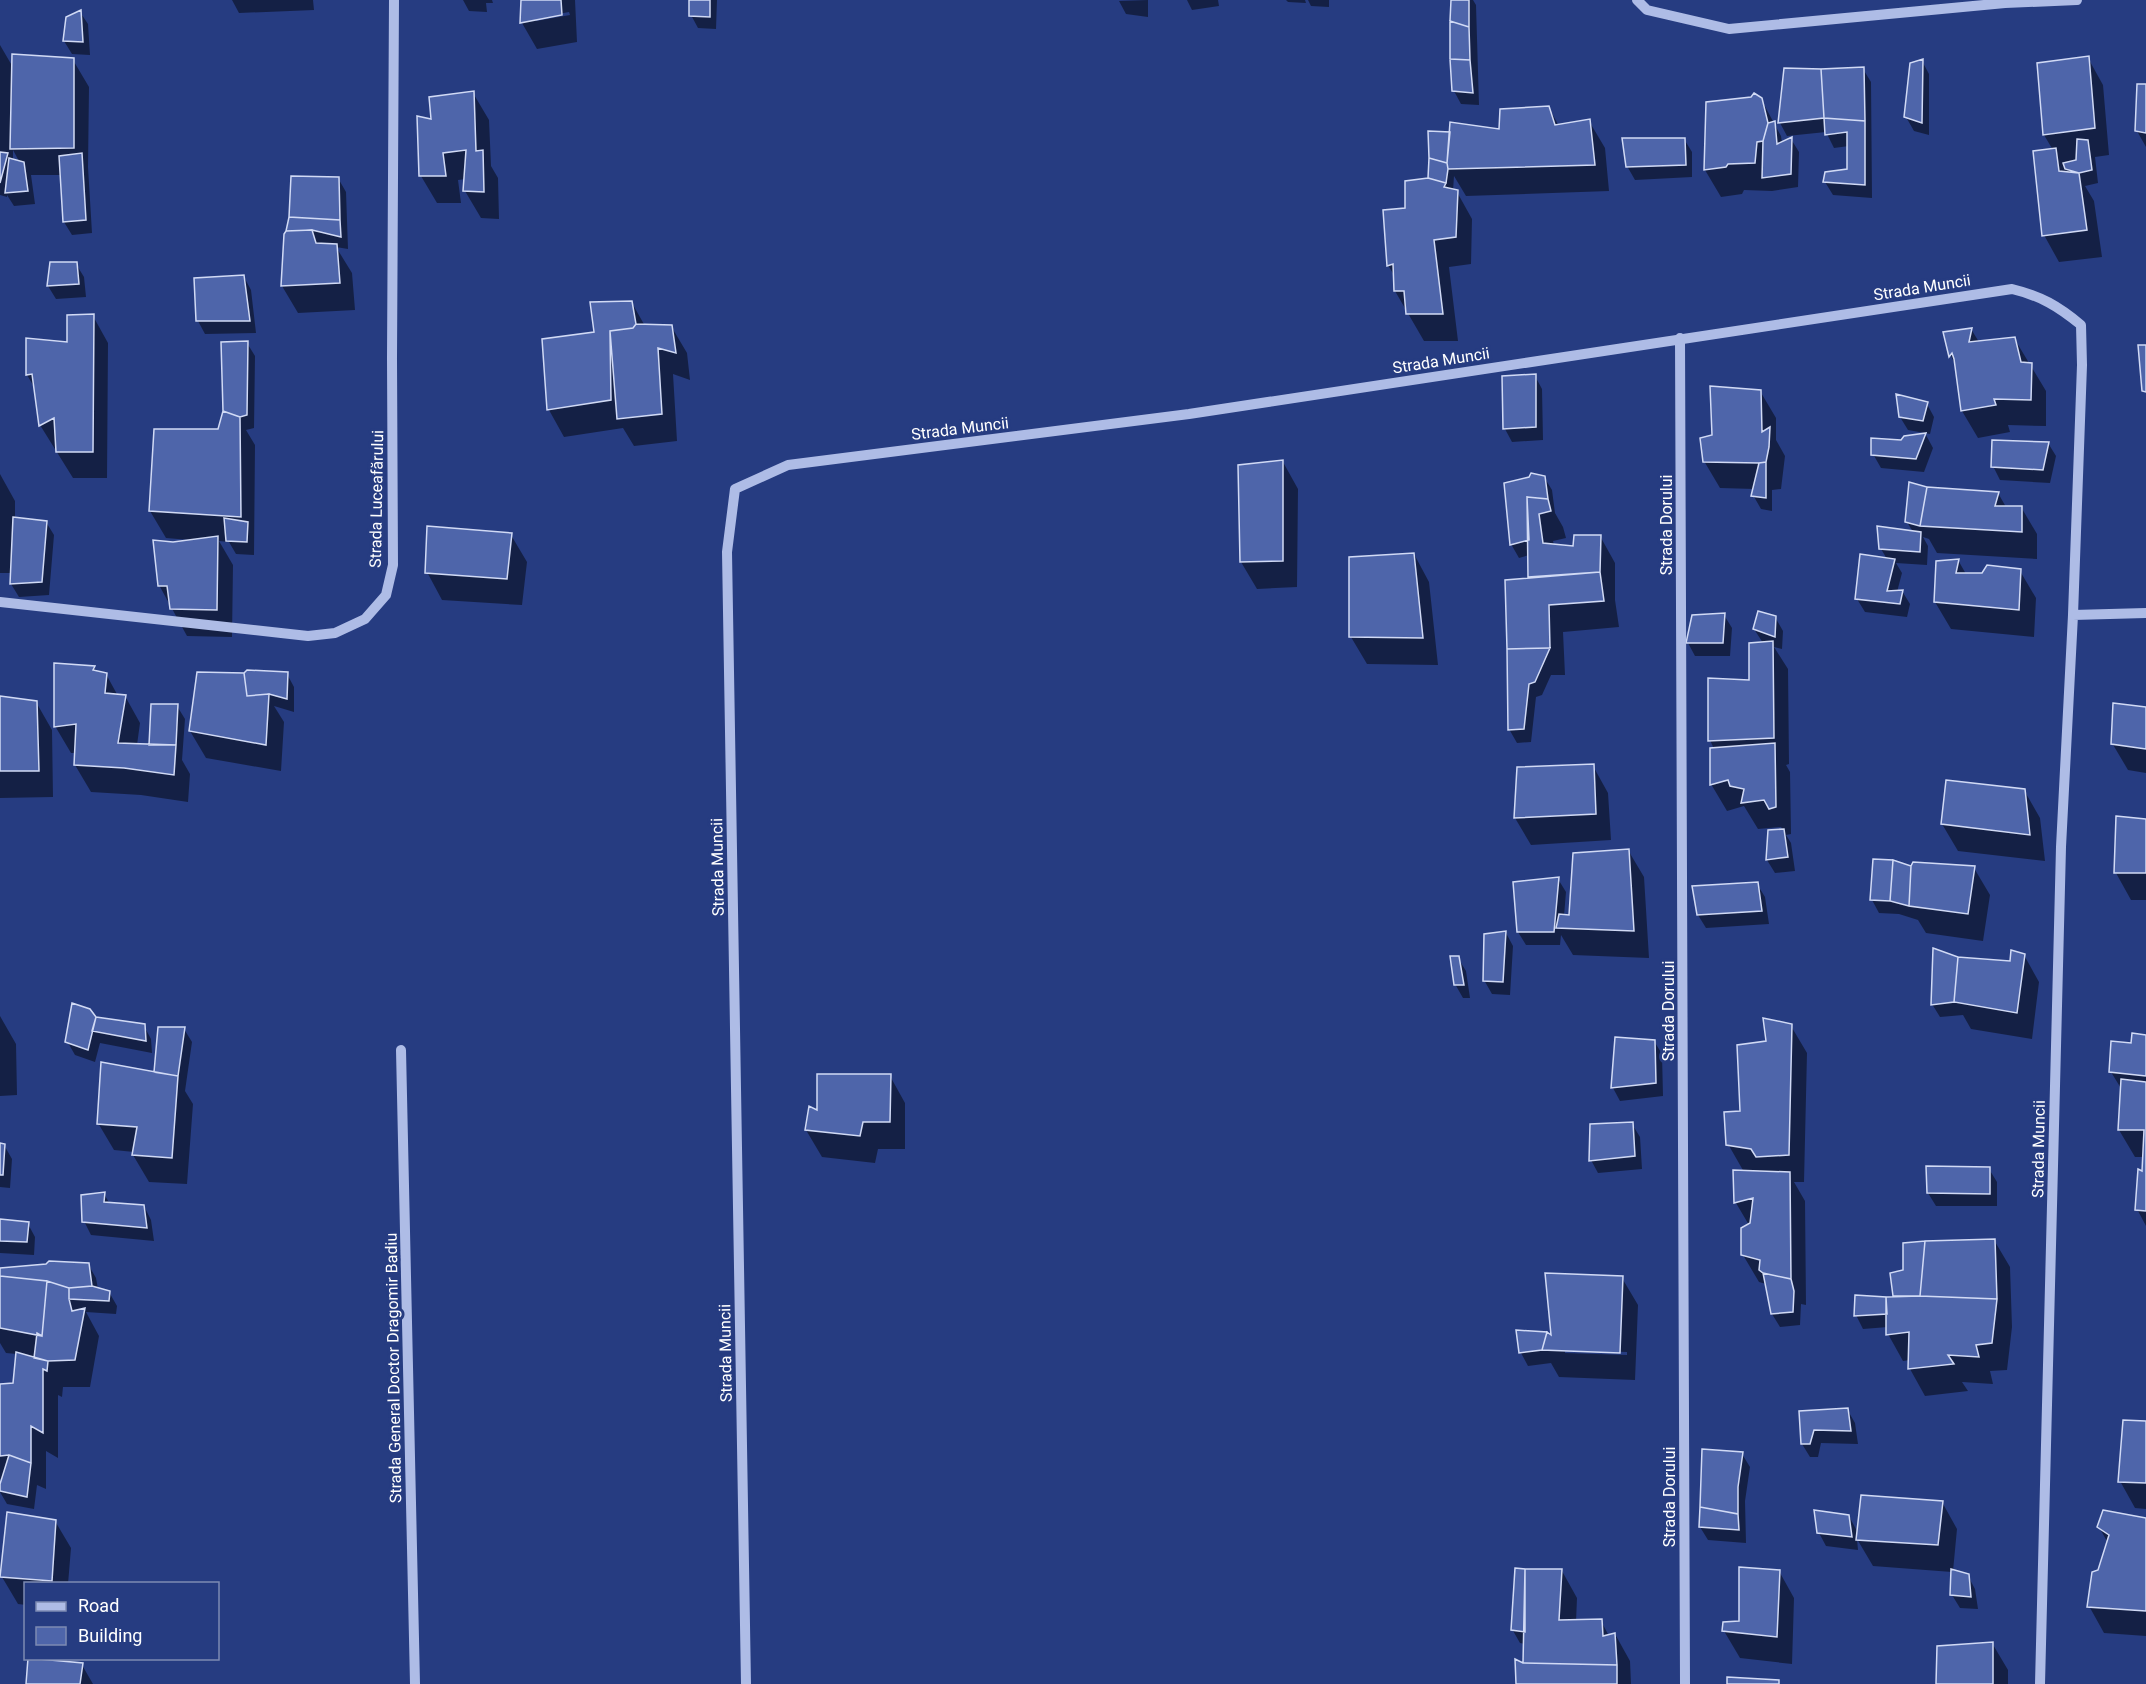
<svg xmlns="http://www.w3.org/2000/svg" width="2146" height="1684" viewBox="0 0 2146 1684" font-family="Roboto,sans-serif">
  <rect width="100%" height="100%" fill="#263c81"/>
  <path fill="#0007" fill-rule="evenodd" d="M232 0H313L314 10 239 13Z
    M463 0H492L493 3H486L487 12 469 11Z
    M523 0H575L577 42 537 49 522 23ZM569 12 570 15 536 21V18Z
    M690 0H717L716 29 698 28 691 15Z
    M1148 0V17L1126 14 1119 1Z
    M1187 0H1218L1219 6 1192 10Z
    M1286 0H1305L1306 3 1288 2Z
    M1308 0H1329V7L1311 6Z
    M1452 0H1473L1476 5 1479 105 1461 104 1454 91Z
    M80 12 88 24 90 55 72 54 64 41Z
    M0 45 14 69 73 60 89 87 88 167 92 233 72 235 64 222 62 175H31L35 204 14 206 7 195V197L0 195ZM13 150 20 163 13 161Z
    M2088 58 2103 85 2109 155 2095 157 2098 183 2085 186 2094 201 2102 257 2059 262 2044 235 2053 150 2044 135 2039 64Z
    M1922 61 1929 74V135L1914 131 1906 117Z
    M1863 69 1871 82 1872 198 1833 195 1825 182 1849 171V146L1834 148 1826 132 1787 136 1780 123 1785 70Z
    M2146 85V147L2137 131Z
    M473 93 489 120 491 166 498 178 499 219 481 218 465 191 466 179 458 180 461 203H437L421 176 433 121Z
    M1761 99 1781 136 1782 143 1791 139 1799 152 1798 187 1772 191 1744 190 1742 194 1721 197 1705 170Z
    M1549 108 1559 126 1589 121 1605 148 1609 191 1466 196 1454 176 1453 191 1457 192 1472 219 1471 264 1449 267 1458 341H1424L1395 291V277L1388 265 1407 209 1429 180 1450 134 1500 131Z
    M1684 139 1692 152V177L1635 180 1627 166Z
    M338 178 346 192 348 249 336 247 352 273 355 310 298 313 282 286Z
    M51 264H76L84 277 86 297 56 299 48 286Z
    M244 277 251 290 256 333 205 334 198 321Z
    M632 303 645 326H671L687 353 690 380 673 374 677 441 634 446 623 428 564 437 549 410 544 340 595 333Z
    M93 316 108 343 107 478H73L40 425 36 390 27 375 28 340 69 343Z
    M1971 329 1979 342 2014 338 2046 391V426L2008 425 2010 432 1978 438 1962 411 1956 366 1951 356 1945 333Z
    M247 343 255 356 254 428 246 430 255 445 254 555 236 554 229 542 219 541 233 565 232 637 187 636 159 585 173 543 190 541V540L166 538 150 511 219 431Z
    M1535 376 1542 389 1543 440 1512 442 1505 429 1504 377Z
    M1760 391 1776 418V440L1785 456 1781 489 1772 490V511L1761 509 1753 495 1755 489 1720 488 1704 461 1714 437Z
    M1927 404 1934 417 1930 434 1908 430 1900 417Z
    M1926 435 1933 448 1924 472 1881 468 1873 454 1901 441 1905 437Z
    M2048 443 2056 456 2050 483 2000 480 1993 466Z
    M1283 462 1298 489 1297 587 1257 589 1241 562Z
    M0 474 15 501V519L46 522 54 535 49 595 19 597 11 584 12 573H0Z
    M1544 477 1552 490 1555 513 1563 527 1566 538 1553 541 1554 545 1575 547 1600 536 1615 563V600L1619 627 1563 632 1565 675H1551L1542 695 1536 697 1531 742 1517 743 1509 729 1530 579 1529 555 1519 558 1511 544Z
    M1998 493 2006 507H2021L2037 534V559L1937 553 1929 539 1923 537 1928 546 1927 565 1896 563 1902 573 1897 592 1902 591 1910 604 1907 617 1865 612 1857 599 1887 559 1881 549 1913 532 1907 522Z
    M511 535 527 562 522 605 442 600 427 572Z
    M1414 554 1429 582 1438 665 1367 664 1351 637Z
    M1958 560 1966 574 2020 571 2036 598 2034 637 1951 629 1935 602Z
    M1724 615 1732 628 1730 656H1695L1688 643 1693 616Z
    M1775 617 1783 631 1782 649 1774 647 1788 669 1789 764 1786 765 1790 772 1791 834 1786 835 1791 843 1795 871 1775 873 1767 860 1783 830 1781 827 1758 829 1744 806 1727 811 1711 784 1714 749 1710 740 1751 682 1763 643 1754 629Z
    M94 667 97 672 106 674 118 696H125L140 723 137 745 150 746 177 706 185 719 182 760 190 774 188 802 141 795 91 792 75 765 76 753H71L55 726Z
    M287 674 294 687V712L274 706 284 722 281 771 206 758 190 731Z
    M0 697 36 702 52 730 53 797 0 798Z
    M2146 708V773L2128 770 2112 743Z
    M1593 766 1608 793 1611 840 1531 845 1515 818 1519 769Z
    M2024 790 2040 818 2045 861 1958 851 1942 824Z
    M2146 821V900H2131L2116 873Z
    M1628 850 1644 877 1649 958 1573 955 1561 935 1560 945H1526L1518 932 1558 879 1566 892 1564 916H1570Z
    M1974 868 1990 895 1983 941 1926 933 1918 920 1899 914 1879 913 1872 900Z
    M1757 884 1765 897 1769 924 1706 928 1698 915Z
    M1506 933 1513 946 1510 995 1492 994 1484 980Z
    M2024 955 2039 982 2032 1039 1971 1029 1963 1015 1940 1017 1932 1004 1958 959 2011 962Z
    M1458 958 1466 971 1470 998H1463L1455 984Z
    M0 1016 16 1044 17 1095 0 1096Z
    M95 1018 144 1026 151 1039 152 1053 100 1043 95 1062 75 1055 67 1041Z
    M1791 1026 1807 1053 1804 1182H1794L1805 1201 1806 1305 1801 1304 1800 1325 1780 1327 1772 1314 1766 1284 1759 1282 1743 1255 1749 1225 1736 1203 1734 1171 1744 1172 1728 1144 1742 1112 1768 1042Z
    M184 1029 192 1042 185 1091 193 1104 187 1184 149 1182 133 1155 134 1152 114 1150 98 1123 155 1073Z
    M2146 1037V1226L2137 1209 2144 1157H2135L2119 1130 2122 1090 2111 1072 2133 1044Z
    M1654 1041 1662 1054 1663 1096 1620 1101 1613 1088Z
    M890 1076 905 1103V1149H878L875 1163 822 1157 806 1130 818 1113Z
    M1632 1124 1640 1137 1642 1169 1598 1173 1591 1160Z
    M0 1144 4 1145 12 1159 10 1188 0 1187Z
    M1989 1169 1997 1182V1206H1936L1928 1193Z
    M104 1194 110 1204 144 1206 151 1220 154 1241 91 1235 84 1221Z
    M0 1220 28 1224 35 1237 34 1255 0 1253Z
    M1994 1240 2010 1267 2012 1327 2007 1370 1990 1371 1993 1384 1962 1382 1968 1391 1925 1396 1910 1369V1360L1903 1361 1888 1334V1327L1863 1329 1856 1315 1896 1298 1894 1295Z
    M88 1264 96 1278 98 1289 109 1292 117 1306 116 1314 86 1312 99 1336 90 1387H63L62 1397 58 1395V1458L46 1451V1489L37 1485 34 1509 7 1504 0 1492 2 1482 0 1478V1386L15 1385 17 1354 6 1353 0 1343V1270Z
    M1622 1278 1638 1305 1635 1380 1559 1377 1551 1363 1528 1366 1521 1353 1553 1338ZM1565 1350 1627 1352V1355L1565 1353Z
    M1847 1409 1855 1423 1858 1444 1821 1443 1818 1457H1810L1802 1444 1800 1412Z
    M2146 1423V1509L2135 1508 2120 1481Z
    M1742 1454 1750 1467 1745 1501 1746 1543 1708 1540 1700 1527Z
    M1942 1502 1957 1529 1953 1571 1968 1576 1975 1589 1978 1609 1960 1608 1952 1595V1572L1873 1566 1857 1539 1858 1550 1826 1546 1819 1533 1849 1516 1858 1533Z
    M2146 1519V1636L2104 1633 2089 1606 2108 1543 2099 1527Z
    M55 1521 71 1548 68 1584H26V1605L18 1604 2 1577Z
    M1562 1571 1577 1598 1576 1622 1601 1621 1609 1636 1615 1634 1630 1661 1631 1684H1517L1525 1666V1644L1520 1643 1512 1629Z
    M1779 1571 1794 1598 1792 1664 1740 1658 1724 1631 1741 1622Z
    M1992 1643 2008 1670V1684H1938Z
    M82 1665 93 1684H28Z"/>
  <path fill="#4e65aa" stroke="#d1daf5" stroke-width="1.5" d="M521 0H561L562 15 520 23Z
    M689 0H710V17L689 16Z
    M1451 0H1469V27L1450 21Z
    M81 10 83 42 63 41 66 17Z
    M1450 21 1469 27 1470 60 1450 59Z
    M12 54 74 58V148L10 149Z
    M2089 56 2095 128 2043 135 2037 63Z
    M1450 59 1470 60 1473 93 1452 91Z
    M1923 59 1922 123 1904 117 1910 63Z
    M1864 67 1865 121 1824 118 1821 69Z
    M1784 68 1821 69 1824 118 1778 123Z
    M2137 84H2146V133L2135 131Z
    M474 91 476 151 483 150 484 192 463 191 466 150 443 153 446 176H419L417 116 431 119 429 97Z
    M1754 93 1762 98 1768 123 1763 141 1757 142 1755 163 1728 164 1726 167 1704 170 1706 102 1751 97Z
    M1549 106 1555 125 1590 119 1595 165 1448 169 1447 163 1450 122 1499 129 1500 109Z
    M1824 118 1865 121V185L1823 182 1825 172 1847 169V132L1825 135Z
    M1775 121 1777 144 1792 137 1791 174 1762 178 1763 141 1768 123Z
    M1428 131 1450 132 1447 163 1429 158Z
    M1622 138H1685L1686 165 1626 167Z
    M2077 139 2088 140 2092 170 2079 173 2065 169 2063 163 2076 160Z
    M2056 148 2059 171 2079 173 2087 230 2042 236 2033 151Z
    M0 152 8 153 0 183Z
    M82 153 86 220 63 222 59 156Z
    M9 158 24 162 28 191 5 193Z
    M1429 158 1447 163 1448 169 1446 183 1428 178Z
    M291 176 339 177 340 220 289 217Z
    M1428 178 1446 183 1444 187 1458 190 1456 237 1434 240 1443 314H1406L1404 291H1394L1393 264 1387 266 1383 210 1405 208V181Z
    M289 217 340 220 341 237 312 230 286 231Z
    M312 230 316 243 337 244 340 283 281 286 284 234 286 231Z
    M50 262H77L79 284 47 286Z
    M244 275 250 321H196L194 278Z
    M632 301 636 324 633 328 610 331 611 400 547 410 542 339 594 332 590 302Z
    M94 314 93 452H56L54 418 39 426 32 374 26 375V338L67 342V315Z
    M636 324 672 325 676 353 658 348 662 414 617 419 610 331 633 328Z
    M1972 328 1969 342 2015 337 2021 362 2032 363 2031 400 1994 399 1996 405 1961 411 1954 359 1952 353 1949 357 1943 332Z
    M248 341 247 415 240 417 223 411 221 342Z
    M2138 345H2146V392L2142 391Z
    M1536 374V427L1503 429 1502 376Z
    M1710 386 1761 390 1762 432 1770 427 1769 447 1766 462 1759 463 1703 462 1700 438 1712 435Z
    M1896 394 1928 402 1923 421 1899 417Z
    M223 411 240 417 241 517 149 511 154 429H218Z
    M1926 433 1916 459 1871 455V438L1901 440 1904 436Z
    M1992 440 2049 442 2043 470 1991 467Z
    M1283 460V561L1240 562 1238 465Z
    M1766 462V498L1751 496 1759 463Z
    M1531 473 1545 476 1548 499 1527 497 1529 540 1510 545 1504 483 1529 477Z
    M1909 482 1927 487 1920 526 1905 522Z
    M1927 487 1999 492 1995 506H2022V532L1920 526Z
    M1527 497 1548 499 1551 511 1539 514 1543 543 1573 546 1574 535H1601L1600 572 1528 577Z
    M13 517 47 521 42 582 10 584Z
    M224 518 248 522 247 542 226 541Z
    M427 526 512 533 507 579 425 573Z
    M1877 526 1921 532 1920 552 1879 549Z
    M218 536 217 610 170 609 167 586H158L153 540 173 542Z
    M1414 553 1423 638 1349 637V557Z
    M1860 554 1895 559 1887 591 1903 590 1900 604 1855 599Z
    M1959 559 1956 573H1982L1987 565 2021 569 2019 610 1934 602 1936 561Z
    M1600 572 1604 601 1549 605 1550 648 1507 649 1505 580Z
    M1758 611 1776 616 1775 637 1753 629Z
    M1725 613 1723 643H1686L1692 615Z
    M1773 641 1774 738 1708 741V678L1749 680V643Z
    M1550 648 1535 682 1529 684 1524 729 1508 730 1507 649Z
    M54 663 95 666 93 670 107 673 105 693 126 695 118 743 176 745 174 775 124 768 74 765 76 724 54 727Z
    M247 670 288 672 287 699 269 694 247 696 244 673Z
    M197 672 244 673 247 696 269 694 266 745 189 731Z
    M0 696 37 701 39 771H0Z
    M2113 703 2146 707V749L2111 744Z
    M151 704H178L176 745H149Z
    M1775 743 1776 807 1769 809 1764 800 1741 803 1744 789 1730 786 1728 780 1710 785V748Z
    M1594 764 1596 814 1514 818 1517 767Z
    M1946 780 2025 789 2030 835 1941 824Z
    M2116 816 2146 819V873H2114Z
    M1784 829 1788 857 1766 860 1768 830Z
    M1629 849 1634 931 1556 928 1559 914 1569 915 1573 853Z
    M1873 859 1893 860 1890 901 1870 900Z
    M1893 860 1911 866 1909 906 1890 901Z
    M1913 862 1975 866 1968 914 1909 906 1911 866Z
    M1559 877 1554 932H1517L1513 882Z
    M1758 882 1762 911 1697 915 1692 886Z
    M1506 931 1503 982 1483 981 1484 934Z
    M1933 948 1958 957 1954 1002 1931 1005Z
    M2011 950 2025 954 2017 1013 1954 1002 1958 957 2010 961Z
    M1450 956H1459L1464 985H1454Z
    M72 1003 90 1009 96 1017 88 1050 65 1042Z
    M96 1017 145 1024 146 1041 92 1031Z
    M1763 1018 1792 1024 1789 1155 1756 1157 1751 1149 1726 1145 1724 1112 1740 1111 1737 1045 1766 1041Z
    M158 1027H185L178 1076 154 1072Z
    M2132 1033 2146 1035V1076L2109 1072 2111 1041 2131 1043Z
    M1615 1037 1655 1040 1656 1083 1611 1088Z
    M101 1062 178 1076 172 1158 132 1155 137 1127 97 1124Z
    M817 1074H891L890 1122H863L860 1136 805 1130 809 1106 817 1110Z
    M2121 1079 2146 1082V1211L2135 1210 2138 1169 2142 1171 2144 1130H2118Z
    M1633 1122 1635 1156 1589 1161 1590 1124Z
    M0 1143 5 1144 3 1175H0Z
    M1926 1166 1990 1167V1194L1927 1193Z
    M1733 1170 1790 1172 1791 1279 1763 1273 1759 1270 1760 1260 1741 1255V1228L1750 1223 1753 1198 1734 1203Z
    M105 1192 104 1202 144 1205 147 1228 82 1222 81 1195Z
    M0 1219 29 1222 27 1242 0 1241Z
    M1995 1239 1997 1299 1920 1296 1925 1241Z
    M1925 1241 1920 1296H1893L1890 1273 1903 1270V1243Z
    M49 1261 89 1263 92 1286 69 1288 47 1281 0 1276V1268L46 1264Z
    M1545 1273 1623 1276 1620 1353 1542 1350 1547 1332 1551 1335Z
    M1763 1273 1791 1279 1794 1291 1793 1312 1771 1314Z
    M0 1276 47 1281 42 1336 0 1328Z
    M47 1281 69 1288V1299L72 1311 85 1308 75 1360 48 1361 34 1358 37 1333 42 1336Z
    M92 1286 110 1291 109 1301 69 1299V1288Z
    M1855 1295 1886 1297 1887 1314 1854 1316Z
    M1920 1296 1997 1299 1992 1343 1976 1345 1979 1357 1948 1355 1954 1364 1908 1369 1909 1332 1886 1335V1297Z
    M1516 1330 1547 1332 1542 1350 1519 1353Z
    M16 1352 48 1361 47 1371 43 1369V1433L31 1426V1463L9 1455 0 1456V1384L13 1383Z
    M1848 1408 1851 1431 1814 1430 1810 1444H1801L1799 1411Z
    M2123 1420 2146 1421V1483L2118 1482Z
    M1702 1449 1743 1452 1738 1487V1514L1700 1507Z
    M9 1455 31 1463 27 1497 0 1491V1484Z
    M1861 1495 1943 1501 1938 1545 1856 1540Z
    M1700 1507 1738 1514 1739 1530 1699 1527Z
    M1814 1510 1849 1515 1852 1537 1817 1533Z
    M2103 1510 2146 1518V1611L2087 1607 2092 1572 2098 1570 2109 1535 2097 1527Z
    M7 1512 56 1520 52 1581 0 1577Z
    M1739 1567 1780 1570 1777 1637 1722 1631 1723 1622 1739 1621Z
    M1515 1568 1525 1569V1632L1511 1630Z
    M1525 1569H1562L1559 1620 1602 1619 1603 1636 1615 1633 1617 1665 1523 1663Z
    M1951 1569 1969 1574 1971 1597 1950 1595Z
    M1993 1642V1684H1936L1937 1646Z
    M28 1658 83 1663 80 1684H26Z
    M1515 1659 1523 1663 1617 1665V1684H1516Z
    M1727 1677 1779 1680V1684H1727Z"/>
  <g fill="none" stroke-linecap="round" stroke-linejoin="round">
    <path stroke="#aebce6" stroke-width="10" d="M1637 0 1647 10 1729 29 2005 3
      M2005 0V3L2077 0
      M1680 338 1685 1684
      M0 602 308 636 335 633 365 619 386 595 393 565 392 359 394 0
      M2073 615 2146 613
      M401 1050 415 1684
      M746 1684 727 552 735 489 788 465 1189 414 2012 289C2041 296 2058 306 2081 325L2082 365 2073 615 2061 847 2040 1684"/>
  </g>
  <g text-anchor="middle" stroke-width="6" stroke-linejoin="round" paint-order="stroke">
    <g font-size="16" fill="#fff" stroke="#263c81">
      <text transform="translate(1922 287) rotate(-9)" y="6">Strada Muncii</text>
      <text transform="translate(1441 360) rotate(-9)" y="6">Strada Muncii</text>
      <text transform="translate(960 428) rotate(-7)" y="6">Strada Muncii</text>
      <text transform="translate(376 499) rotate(-89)" y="6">Strada Luceafărului</text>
      <text transform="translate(1666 525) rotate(-90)" y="6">Strada Dorului</text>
      <text transform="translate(717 867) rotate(-91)" y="6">Strada Muncii</text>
      <text transform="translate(1668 1011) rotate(-90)" y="6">Strada Dorului</text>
      <text transform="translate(2038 1149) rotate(-89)" y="6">Strada Muncii</text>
      <text transform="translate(725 1353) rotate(-91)" y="6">Strada Muncii</text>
      <text transform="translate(393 1368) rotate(-91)" y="6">Strada General Doctor Dragomir Badiu</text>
      <text transform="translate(1669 1497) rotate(-90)" y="6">Strada Dorului</text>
    </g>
  </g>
  <rect x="24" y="1582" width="195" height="78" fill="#263c81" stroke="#7d8ab3" stroke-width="1.5"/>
  <rect x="36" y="1602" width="30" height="9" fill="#aebce6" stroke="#7d8ab3" stroke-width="1.5"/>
  <text x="78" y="1612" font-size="18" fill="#ffffff">Road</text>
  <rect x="36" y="1627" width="30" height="18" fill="#4e65aa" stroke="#7d8ab3" stroke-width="1.5"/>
  <text x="78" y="1642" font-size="18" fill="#ffffff">Building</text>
</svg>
